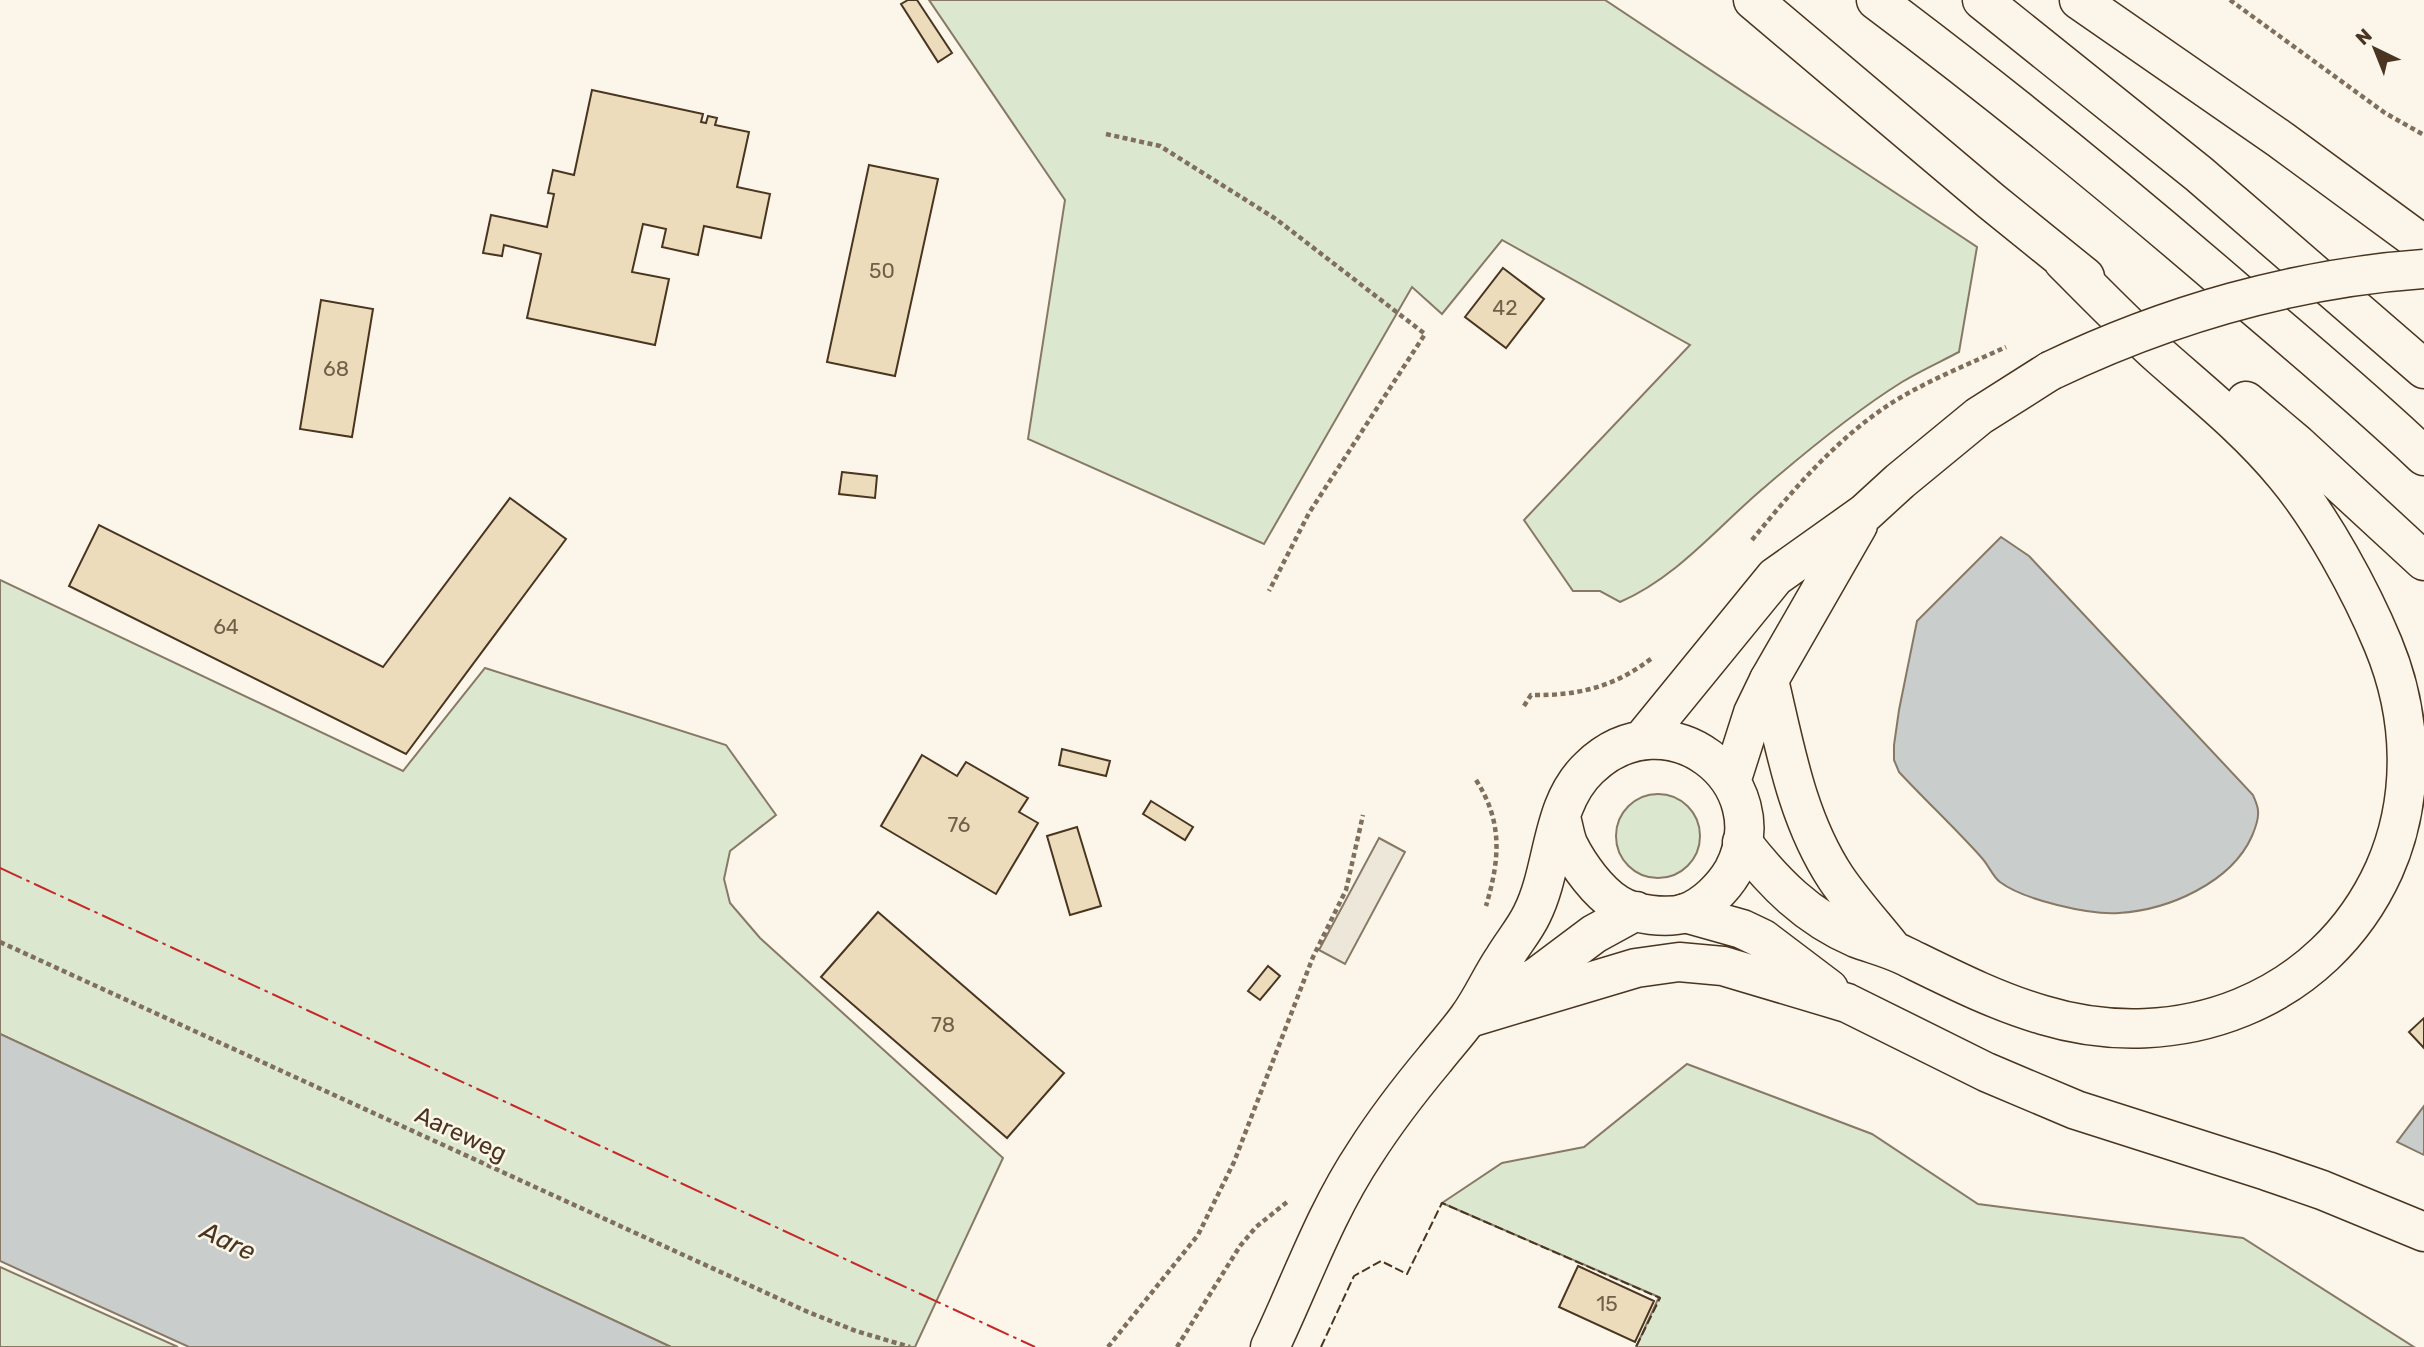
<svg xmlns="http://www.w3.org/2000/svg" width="2424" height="1347" viewBox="0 0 2424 1347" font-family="Rubik,sans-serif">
  <rect width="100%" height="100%" fill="#fbf6e9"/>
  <path fill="#dce7d0" stroke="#887966" stroke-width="2" d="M929 0H1605L1977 247 1959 352C1940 362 1920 371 1902 382 1854 412 1809 449 1766 486 1718 526 1679 576 1620 602L1600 591H1573L1524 520 1690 345 1502 240 1442 314 1412 287 1264 544 1028 439 1065 200Z
    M0 580 403 771 485 668 726 745 776 815 730 851 724 879 730 903 760 938 1003 1158 915 1347H671L0 1034Z
    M1616 836a42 42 0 1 1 84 0a42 42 0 1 1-84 0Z
    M1687 1064 1872 1134 1978 1204 2243 1238 2414 1347H1636L1659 1297 1442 1203 1502 1163 1584 1147Z
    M0 1267 178 1347H0Z"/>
  <path fill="#ede7d9" stroke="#887966" stroke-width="2" d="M1379 838 1405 852 1345 964 1319 950Z"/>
  <path fill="#c9cecd" stroke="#887966" stroke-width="2" d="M2001 537 2029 556 2253 795C2255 800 2258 806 2258 811 2259 819 2255 829 2252 836 2231 883 2168 910 2119 913 2089 915 2024 900 2000 882 1993 877 1988 864 1981 857 1955 828 1926 801 1899 772L1894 760V745L1899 710 1917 621Z
    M0 1034 671 1347H189L0 1261Z
    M2424 1106V1155L2397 1142Z"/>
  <path fill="#ecdcbc" stroke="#4a3520" stroke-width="2" d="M908 0H917L952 53 938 62 901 4Z
    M592 90 703 114 701 122 706 123 708 116 717 118 715 125 749 132 737 187 770 194 761 238 704 226 698 255 662 247 666 229 643 224 632 272 669 279 655 345 527 318 541 254 504 245 502 256 483 253 491 215 547 227 554 194 548 193 553 170 574 175Z
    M869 165 938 179 895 376 827 362Z
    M1503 268 1544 299 1506 348 1465 317Z
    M321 300 373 309 352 437 300 429Z
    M842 472 877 476 875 498 839 494Z
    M510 498 566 539 406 754 69 586 99 525 383 667Z
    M1062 749 1110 761 1106 776 1059 765Z
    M922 755 957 776 966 762 1028 798 1019 812 1038 823 996 894 881 826Z
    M1151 801 1193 827 1185 840 1143 814Z
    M1077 827 1101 906 1070 915 1047 836Z
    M878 912 1064 1073 1007 1138 821 977Z
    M1268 966 1280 976 1260 1000 1248 991Z
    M2424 1018V1048L2409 1032Z
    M1578 1266 1654 1301 1635 1342 1559 1307Z"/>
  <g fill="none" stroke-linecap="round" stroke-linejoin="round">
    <g stroke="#4a3520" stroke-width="41">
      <path id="major" d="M1642 740 1775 577 1865 513 1900 481 1979 416 2050 371
        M1731 782 1753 713 1769 680 1858 525
        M1489 1006 1538 976 1594 934 1636 911
        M1270 1347C1301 1282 1325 1213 1365 1153 1386 1120 1410 1089 1435 1059 1446 1045 1458 1032 1468 1018 1482 999 1491 977 1504 958 1513 943 1525 929 1532 914 1555 868 1550 805 1589 768 1666 693 1781 781 1733 871 1723 888 1705 906 1686 913 1667 919 1634 915 1617 904 1598 892 1579 866 1569 846 1565 838 1564 827 1561 818"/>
    </g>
    <g stroke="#4a3520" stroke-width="41">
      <path id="highway" d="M1753 0 1991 201 2085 277
        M1876 0C2003 95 2125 195 2244 298 2305 350 2366 401 2424 456
        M1982 0 2199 174 2424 369
        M2079 0 2281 140 2424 245
        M2246 401 2297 444 2424 561
        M1769 680C1785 748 1797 819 1836 878 1853 903 1874 926 1893 950
        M1742 842C1774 883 1807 917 1856 938 1872 944 1889 948 1905 956 1950 978 1995 1001 2043 1015 2178 1056 2324 1002 2384 870 2416 798 2413 716 2383 644 2361 591 2322 519 2285 475 2248 430 2203 394 2160 356 2127 326 2095 293 2063 261
        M1685 913 1742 929 1763 939 1829 989
        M1469 1018 1636 968 1679 962 1723 966 1847 1003 1986 1072 2076 1110 2267 1171 2322 1190 2424 1232"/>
    </g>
    <path stroke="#7f6f5c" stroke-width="4.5" stroke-dasharray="5 3.5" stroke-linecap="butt" d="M2230 0 2385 113 2424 135
      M1106 134 1160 146 1276 219 1425 334 1309 513 1269 591
      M1752 540C1792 491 1836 439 1890 404 1924 382 1969 364 2006 347
      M1524 706 1531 695C1577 696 1615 687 1652 658
      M1476 780C1503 822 1500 859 1486 906
      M0 942 808 1312 856 1331 910 1347
      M1108 1347 1198 1235 1234 1162 1313 957 1346 890 1363 815
      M1177 1347 1240 1246 1256 1227 1287 1202"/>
    <use href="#major" stroke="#fbf6e9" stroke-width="38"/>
    <use href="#highway" stroke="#fbf6e9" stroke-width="38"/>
    <g stroke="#4a3520" stroke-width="41" stroke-linecap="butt">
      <path id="major-bridge" d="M2050 371C2167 315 2295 278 2424 269"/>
    </g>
    <use href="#major-bridge" stroke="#fbf6e9" stroke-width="38"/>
    <path stroke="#4a3520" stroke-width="2" stroke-dasharray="9 3.5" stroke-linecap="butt" d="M1321 1347 1354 1276 1381 1261 1407 1274 1442 1203 1660 1298 1636 1347"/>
    <path stroke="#c62828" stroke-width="2" stroke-dasharray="24 5 3.5 5" stroke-linecap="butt" d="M0 868 1035 1347"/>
  </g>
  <g text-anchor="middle" stroke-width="5" stroke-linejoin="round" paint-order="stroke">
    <g font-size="21" fill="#725f47">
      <text x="882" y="278">50</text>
      <text x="1505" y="315">42</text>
      <text x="336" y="376">68</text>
      <text x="226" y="634">64</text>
      <text x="959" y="832">76</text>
      <text x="943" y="1032">78</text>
      <text x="1607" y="1311">15</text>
    </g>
    <g font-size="24" fill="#4a3520" stroke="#fbf6e9">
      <text transform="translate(461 1134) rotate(25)" y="8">Aareweg</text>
    </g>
    <g font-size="26" font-style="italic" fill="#4a3520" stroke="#fbf6e9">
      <text transform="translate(228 1241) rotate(25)" y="9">Aare</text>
    </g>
  </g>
  <g transform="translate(2375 49) rotate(317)" stroke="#fbf6e9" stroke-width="5" paint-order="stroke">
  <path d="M0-5L12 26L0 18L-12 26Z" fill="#4a3520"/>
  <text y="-10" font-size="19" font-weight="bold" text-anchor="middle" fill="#4a3520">N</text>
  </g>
</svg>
